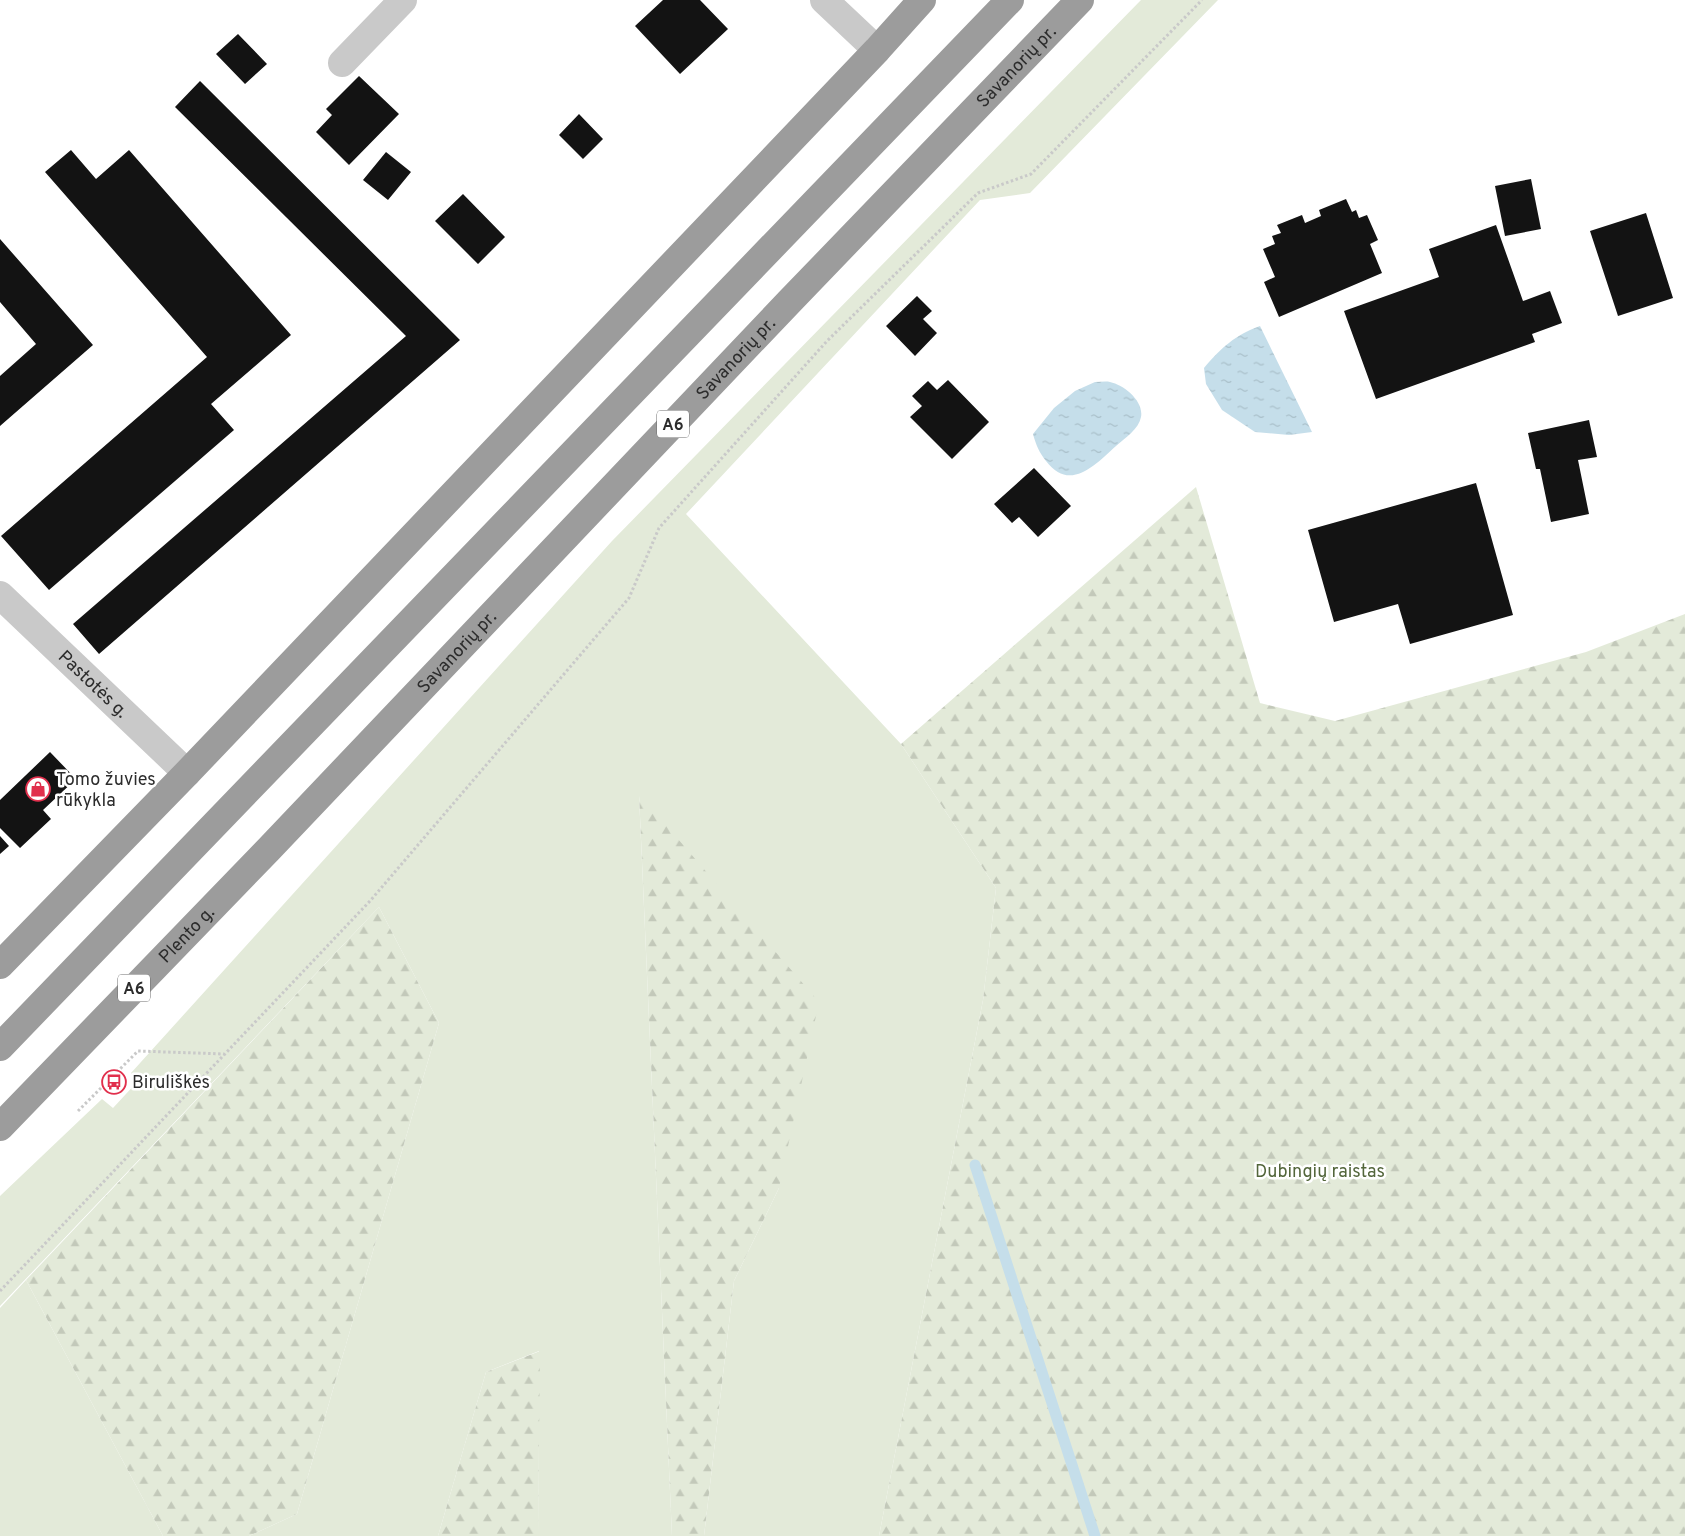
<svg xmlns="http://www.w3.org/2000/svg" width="1685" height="1536" viewBox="0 0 1685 1536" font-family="Overpass,sans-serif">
  <defs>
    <pattern id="forest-firs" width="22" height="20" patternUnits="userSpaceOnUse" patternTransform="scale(1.25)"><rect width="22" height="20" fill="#e3ead9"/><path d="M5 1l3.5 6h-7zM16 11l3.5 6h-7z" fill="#c3c9ba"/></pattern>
    <pattern id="water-ripples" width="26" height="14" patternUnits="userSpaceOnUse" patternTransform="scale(1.25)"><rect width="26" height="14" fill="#c5deea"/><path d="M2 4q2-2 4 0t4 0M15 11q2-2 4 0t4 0" fill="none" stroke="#a9bfc9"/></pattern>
  </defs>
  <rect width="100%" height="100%" fill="#fff"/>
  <path fill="#e3ead9" d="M1141 0H1218L1030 193 980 200 686 514 901 744 996 888 983 1000 879 1536H704L734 1281 779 1188 639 795 672 1536H538L539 1351 486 1372 438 1536H249L297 1514 439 1023 379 907 0 1306V1196L102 1099 113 1108 138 1081 131 1073 612 541Z
    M26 1280 163 1536H0V1308Z"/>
  <path fill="url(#forest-firs)" d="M1196 487 1260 703 1335 721 1586 652 1685 614V1536H879L983 1000 996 888 901 744Z
    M639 794 819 1002 779 1188 734 1281 704 1536H672Z
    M379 907 439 1023 297 1514 249 1536H163L26 1280Z
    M540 1351 538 1536H438L486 1372Z"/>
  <path fill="url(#water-ripples)" d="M1260 326 1312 432 1289 435 1255 432 1222 410 1206 384 1204 368C1221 348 1235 335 1260 326Z
    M1095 382C1100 382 1106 381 1110 382 1124 385 1144 401 1141 417 1139 429 1125 438 1116 446 1096 464 1070 493 1046 461 1039 452 1036 445 1033 434L1054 408 1075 391Z"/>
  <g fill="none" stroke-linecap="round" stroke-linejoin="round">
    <path stroke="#c5deea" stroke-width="11" d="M975 1165 1095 1536"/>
  </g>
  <path fill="#131313" d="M663 0H700L728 29 680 74 635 26Z
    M238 34 267 64 245 84 216 54Z
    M359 76 399 114 349 165 316 132 332 115 326 109Z
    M200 81 460 340 99 654 73 624 406 336 175 107Z
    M579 114 603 139 583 159 559 135Z
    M71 150 96 179 129 150 291 335 211 404 234 430 49 590 1 536 207 357 45 172Z
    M386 152 411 172 388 200 363 180Z
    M1531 179 1541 229 1505 236 1495 186Z
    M463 194 505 237 478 264 435 221Z
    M1346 199 1352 212 1356 210 1359 218 1367 215 1378 240 1370 244 1382 273 1279 317 1264 282 1275 277 1263 249 1275 244 1272 236 1281 233 1277 225 1302 215 1305 223 1321 216 1319 210Z
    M1646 213 1673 298 1618 316 1590 231Z
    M1496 225 1523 301 1550 291 1562 323 1532 334 1535 342 1376 399 1344 311 1439 277 1429 249Z
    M0 239 93 345 0 426V376L36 344 0 302Z
    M917 296 932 311 923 319 937 333 915 356 886 326Z
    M948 380 989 422 952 459 910 417 922 406 912 396 928 381 937 390Z
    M1589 420 1597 457 1578 460 1589 514 1551 522 1540 469H1536L1528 433Z
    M1034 468 1071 506 1038 537 1019 517 1012 523 994 504Z
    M1476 483 1513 615 1410 644 1398 604 1334 622 1308 530Z
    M50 752 76 779 43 810 51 819 20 848 0 828V800Z
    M0 836 9 846 0 854Z"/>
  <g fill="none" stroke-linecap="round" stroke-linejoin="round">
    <path stroke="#c9c9c9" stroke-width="3" stroke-dasharray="2.5 2.5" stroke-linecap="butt" d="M78 1111 138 1051 224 1054
      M0 1291 370 901 629 598 659 528 827 341 978 193 1031 174 1202 0"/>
    <g stroke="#c9c9c9" stroke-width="28">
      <path d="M824 0 877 50"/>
      <path d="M342 63 403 0"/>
      <path id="s1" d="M0 595 187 773"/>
    </g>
    <g stroke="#9c9c9c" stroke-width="28">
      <path d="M0 965 187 773 877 50 922 0"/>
      <path d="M0 1047 1010 0"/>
      <path id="s2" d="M0 1127 268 850 789 302 1080 0"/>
    </g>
  </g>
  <defs>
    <g id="shop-ring" transform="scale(1.25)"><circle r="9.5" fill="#fff" stroke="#e12f4c" stroke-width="1.5"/><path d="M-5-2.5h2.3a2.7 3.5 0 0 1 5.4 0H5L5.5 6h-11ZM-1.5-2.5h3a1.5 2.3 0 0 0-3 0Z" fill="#e12f4c"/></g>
    <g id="bus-ring" transform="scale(1.25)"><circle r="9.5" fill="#fff" stroke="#e12f4c" stroke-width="1.5"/><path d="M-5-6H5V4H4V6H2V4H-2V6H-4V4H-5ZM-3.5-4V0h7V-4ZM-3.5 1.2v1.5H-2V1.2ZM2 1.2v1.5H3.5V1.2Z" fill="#e12f4c"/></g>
  </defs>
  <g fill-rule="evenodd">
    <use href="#shop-ring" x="38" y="789"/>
    <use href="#bus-ring" x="114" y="1082"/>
  </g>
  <g text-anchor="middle" stroke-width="5" stroke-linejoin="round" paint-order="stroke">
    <g fill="#fff" stroke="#6b6b6b" stroke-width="1">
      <rect x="657" y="410.5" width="32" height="27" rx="4"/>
      <rect x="118" y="974.5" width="32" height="27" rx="4"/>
    </g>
    <g font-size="16" font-weight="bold" fill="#2c2c2c">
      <text x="673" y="430">A6</text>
      <text x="134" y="994">A6</text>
    </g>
    <g font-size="18" fill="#2c2c2c" stroke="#fff">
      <text dy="6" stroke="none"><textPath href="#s2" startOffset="1469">Savanorių pr.</textPath></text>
      <text dy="6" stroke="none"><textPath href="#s2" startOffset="1064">Savanorių pr.</textPath></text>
      <text dy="6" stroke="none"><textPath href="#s2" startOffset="659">Savanorių pr.</textPath></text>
      <text dy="6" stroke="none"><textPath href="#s1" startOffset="129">Pastotės g.</textPath></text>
      <text dy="6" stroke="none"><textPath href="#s2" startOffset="268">Plento g.</textPath></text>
    </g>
    <g font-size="18" fill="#2c2c2c" stroke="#fff" text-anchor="start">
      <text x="56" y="785">Tomo žuvies<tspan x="56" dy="21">rūkykla</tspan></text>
      <text x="132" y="1088">Biruliškės</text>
    </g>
    <g font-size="18" fill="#53663b" stroke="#fff">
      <text x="1320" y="1177">Dubingių raistas</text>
    </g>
  </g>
</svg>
